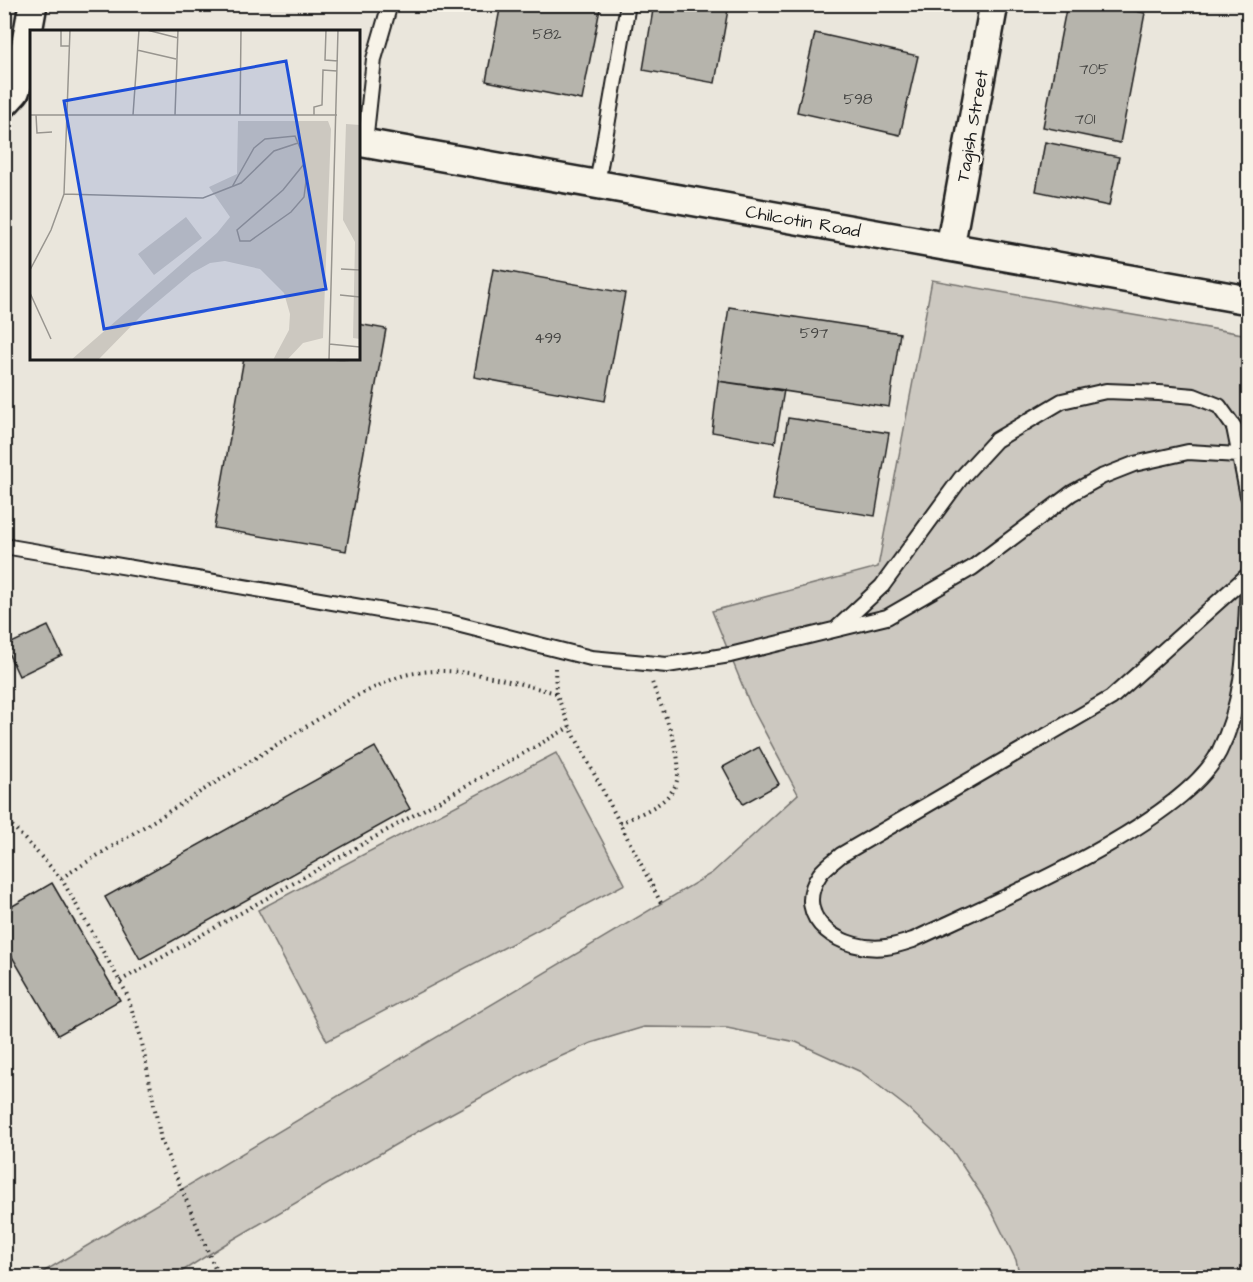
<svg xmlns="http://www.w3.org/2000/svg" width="1253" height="1282" viewBox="0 0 1253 1282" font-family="'Architects Daughter',sans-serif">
  <rect width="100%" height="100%" fill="#eae6dc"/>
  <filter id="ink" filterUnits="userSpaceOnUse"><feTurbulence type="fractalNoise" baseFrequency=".0167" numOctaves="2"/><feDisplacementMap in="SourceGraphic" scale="12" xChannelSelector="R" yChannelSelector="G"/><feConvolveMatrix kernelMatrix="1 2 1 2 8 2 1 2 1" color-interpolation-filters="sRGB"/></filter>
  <g filter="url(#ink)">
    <path fill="#ccc8c0" stroke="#74726e" stroke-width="1.5" d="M932 280 1248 335V1277H1020L1016 1260 989 1206 952 1150 909 1109 861 1072 796 1042 727 1028 644 1027 591 1043 537 1067 417 1132 227 1243 173 1277 33 1278 712 873 798 794 750 704 712 611 878 567Z
      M556 753 625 884 327 1041 258 910Z"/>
    <path fill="#b6b4ac" stroke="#1c1c1c" stroke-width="1.5" d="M501 4H601L582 100 486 81Z
      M654 4H729L715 83 643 70Z
      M1067 4H1103L1145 13 1120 143 1043 127Z
      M815 33 918 56 900 135 797 112Z
      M1045 142 1119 157 1109 206 1036 191Z
      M493 269 625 293 605 401 474 377Z
      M729 307 900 333 889 407 718 381Z
      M358 324 386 329 346 551 214 528 244 358H358Z
      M718 381 784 390 775 443 712 432Z
      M788 418 889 433 875 516 773 500Z
      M48 626 62 655 19 676 5 646Z
      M375 747 410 809 140 959 105 897Z
      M759 747 779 784 743 804 723 767Z
      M52 883 120 1000 58 1035 4 943V911Z"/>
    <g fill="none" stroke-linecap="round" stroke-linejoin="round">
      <g stroke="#1c1c1c" stroke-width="18">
        <path id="service" d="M365 143 374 59 390 4
          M597 184 628 4
          M4 546 449 622 591 658 667 665 730 655 887 617 972 568 1072 493 1101 477 1134 464 1188 452 1238 455
          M1248 575 1111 698 841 855C834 861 825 867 820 874 789 920 845 953 886 947 895 946 904 943 913 940 989 904 1182 825 1219 752 1246 699 1245 641 1248 583
          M836 629 882 586 961 478 996 440 1062 401 1106 391 1159 393 1194 396 1219 406 1234 427 1248 496"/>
      </g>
      <g stroke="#1c1c1c" stroke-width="32">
        <path id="minor" d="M4 104 15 92 19 81 33 4
          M358 142 1248 300
          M950 247 994 4"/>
      </g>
      <path stroke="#1c1c1c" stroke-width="4" stroke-dasharray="1.5 4.5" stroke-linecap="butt" d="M555 668 556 693 570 727 661 903
        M4 817 61 878 126 992 141 1038 161 1140 219 1278
        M620 823C637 815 664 806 674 788 689 761 661 709 652 682
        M61 878 354 697C371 690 388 680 405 675 455 663 507 681 556 693
        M120 981 570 727"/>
      <use href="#service" stroke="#f7f3e8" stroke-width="14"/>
      <use href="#minor" stroke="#f7f3e8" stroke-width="27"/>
    </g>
  </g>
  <g text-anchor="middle" stroke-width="5" stroke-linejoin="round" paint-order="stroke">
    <g font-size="15" fill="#424240">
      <text x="547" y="39">582</text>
      <text x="1094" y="74">705</text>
      <text x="858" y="104">598</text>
      <text x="1085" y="124">701</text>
      <text x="814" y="338">597</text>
      <text x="548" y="343">499</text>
    </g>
    <g font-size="18" fill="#1c1c1c" stroke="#f7f3e8">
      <text transform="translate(972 126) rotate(-80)" y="6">Tagish Street</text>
      <text transform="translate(803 221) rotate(10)" y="6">Chilcotin Road</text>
    </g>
  </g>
  <g transform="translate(30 30)">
    <rect width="330" height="330" fill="#eae6dc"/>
    <path d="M208 91H298L301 99 293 308 273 313 257 330H243L259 300 260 284 254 263 230 239 195 231 180 233 162 243 113 284 68 330H41L187 203 200 187 179 157 207 144ZM316 94 330 95V309L323 308 325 212 313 190ZM156 187 172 208 124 245 108 224Z" fill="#ccc8c0"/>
    <path fill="none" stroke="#98958f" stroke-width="1.5" d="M31 0V16H40M117 0 148 8M296 0 295 30 308 31M107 20 146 29M0 85H307M6 85 7 103 22 102M103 85 109 0M145 85 148 0M210 85 211 0M284 85V77L292 75 293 40 307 41M202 157 224 118 235 109 265 106 273 125 276 151 274 167 261 182 220 211H210L207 200 253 160 274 134M34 164 173 168 211 153 244 121 268 113M311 239 330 240M0 240 21 200 34 164 40 0M0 263 21 309M310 265 330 267M299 314 330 317M299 330 308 0"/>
    <path fill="#1d4ed8" fill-opacity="0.15" stroke="#1d4ed8" stroke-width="3" d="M256 31 296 259 74 299 34 71Z"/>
    <rect width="330" height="330" fill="none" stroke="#1c1c1c" stroke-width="3"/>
  </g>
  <rect width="1253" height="1282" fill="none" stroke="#f7f3e8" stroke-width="24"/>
  <rect x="12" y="12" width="1229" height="1258" fill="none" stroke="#1c1c1c" stroke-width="2" filter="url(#ink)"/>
</svg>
